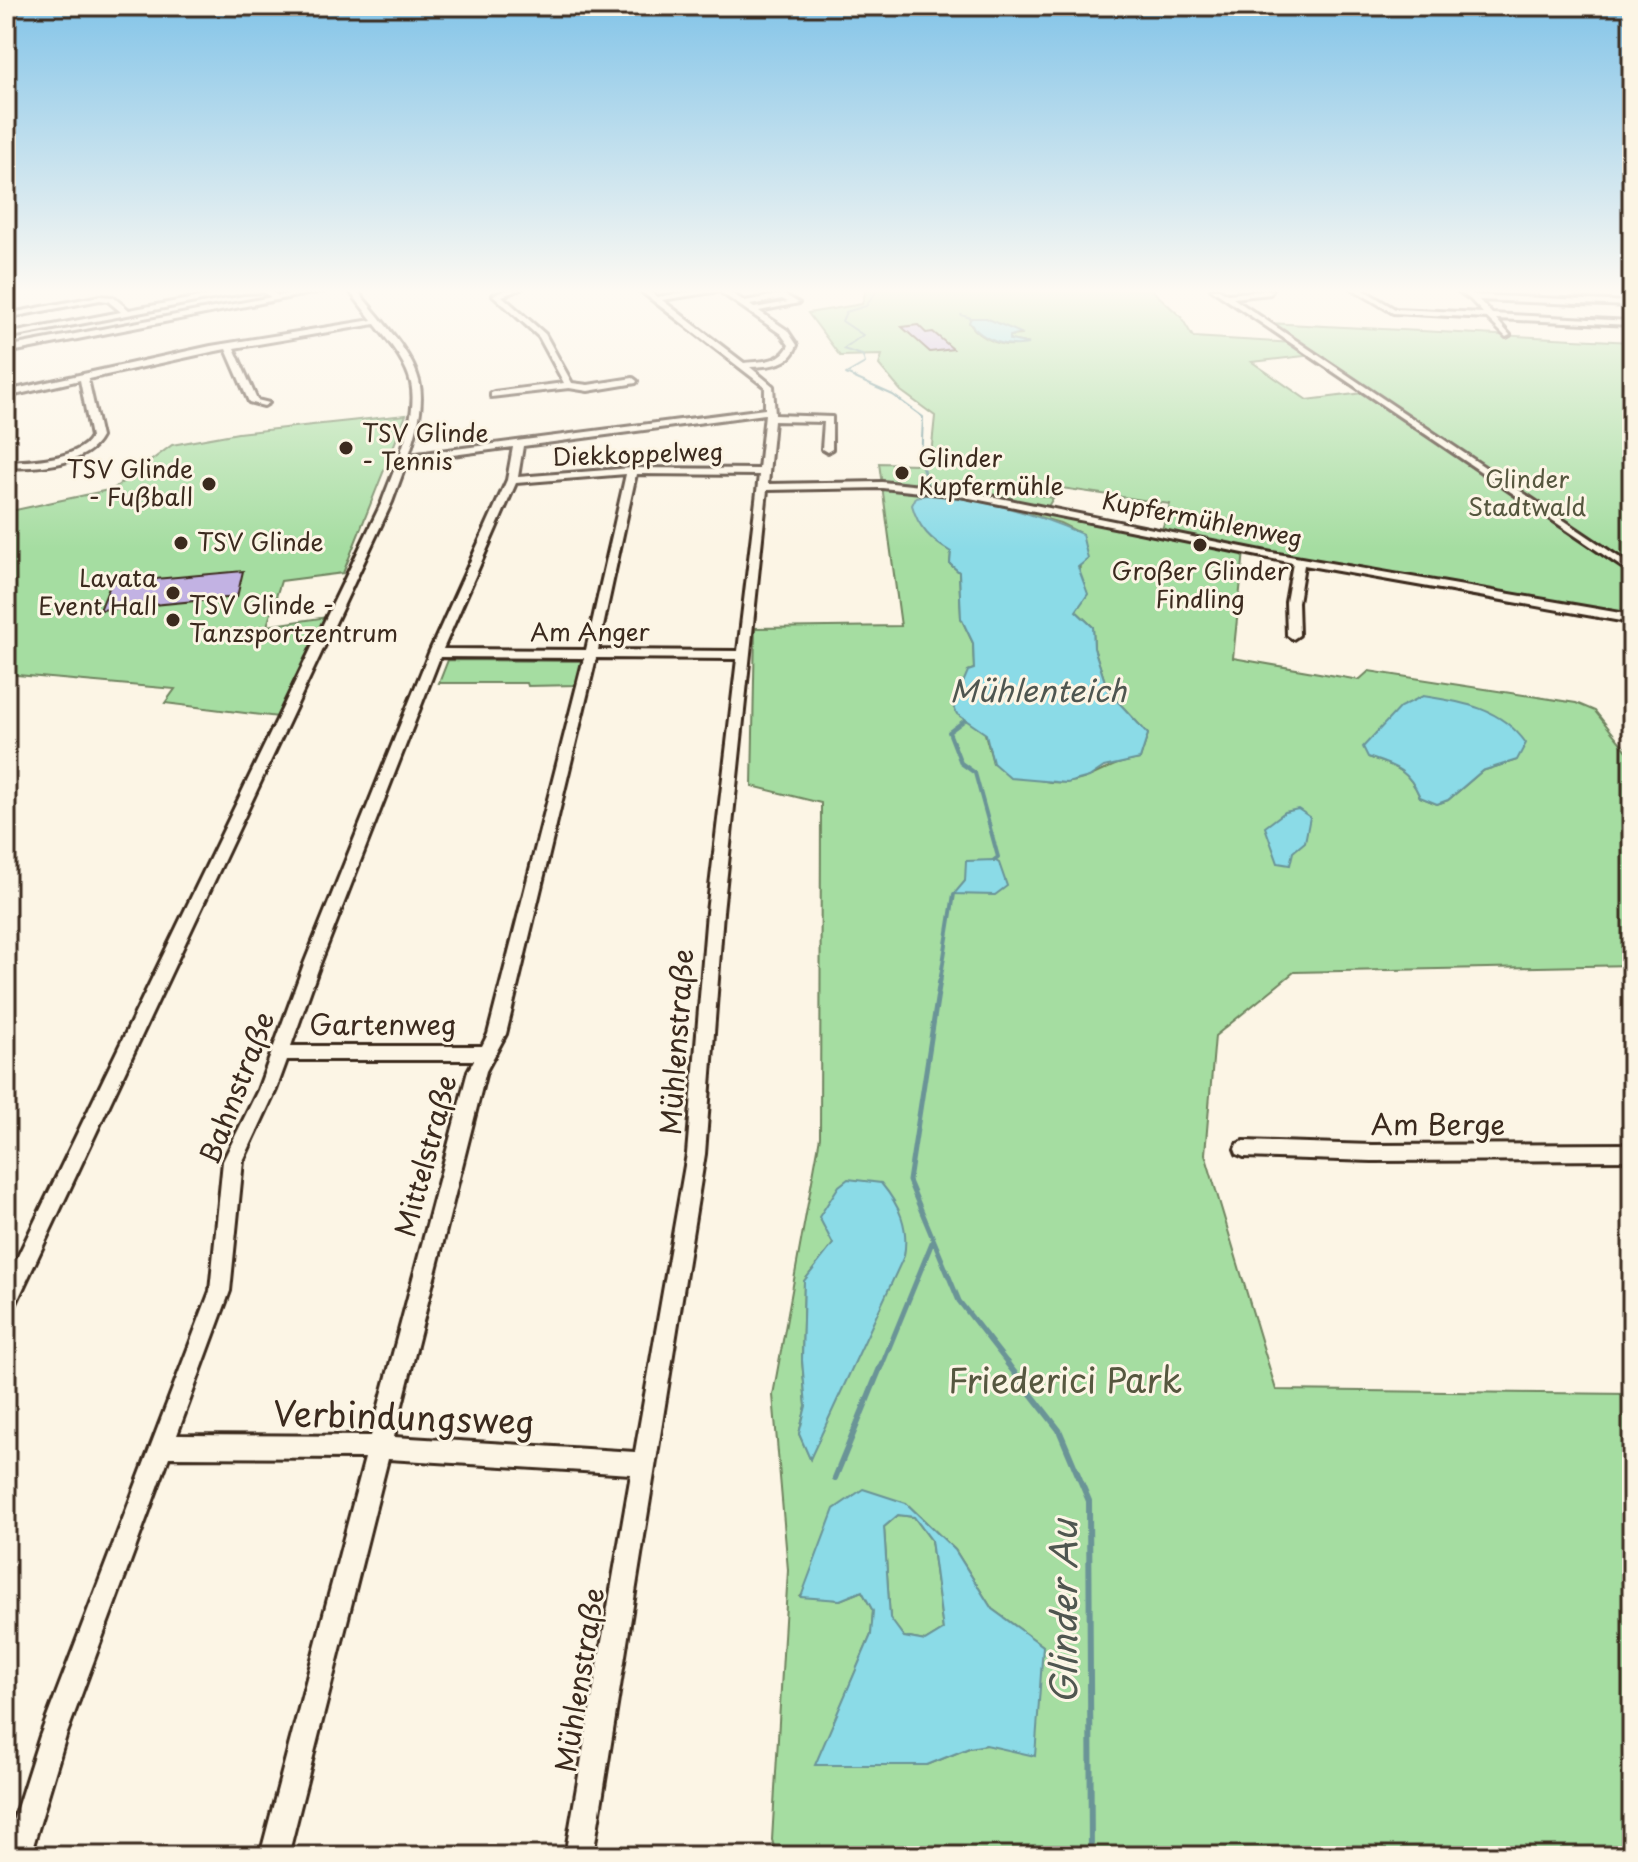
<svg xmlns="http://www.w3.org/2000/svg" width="1638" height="1862" viewBox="0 0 1638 1862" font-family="'Playpen Sans',sans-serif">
  <rect width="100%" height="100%" fill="#fcf5e5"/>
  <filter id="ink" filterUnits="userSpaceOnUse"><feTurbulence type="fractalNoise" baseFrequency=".0125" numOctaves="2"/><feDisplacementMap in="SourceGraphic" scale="16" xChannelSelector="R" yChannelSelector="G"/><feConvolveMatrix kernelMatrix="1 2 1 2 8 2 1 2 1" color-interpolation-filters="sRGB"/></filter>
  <g filter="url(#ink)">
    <path fill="#a5dda1" stroke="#708460" stroke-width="2" fill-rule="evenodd" d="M866 289H1151L1181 317 1193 337 1295 343 1267 323 1632 342V616L1161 533 1170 504 1062 488 1058 496 1005 487 1053 498 1046 510 967 495 1244 551 1233 658 1359 680 1369 671 1576 703 1595 711 1632 757V965L1294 972 1215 1036 1205 1154 1276 1390 1632 1394V1856H777L772 1840 788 1570 773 1395 820 1137 821 803 752 786 755 628 901 626 879 463 918 464 931 455 935 416 901 391 879 365 882 355 840 356 808 313 862 304ZM971 318H986L1021 335 1010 336V340L1026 343C1006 350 981 340 969 323ZM1313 355 1371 392 1307 400 1252 362ZM1022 512 1060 523 1082 534C1079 561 1080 585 1076 611L1093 627 1094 648 1108 691 1148 734 1140 759C1115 763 1110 768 1088 777 1057 791 1021 776 993 763L968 671 974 669 973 643 961 618 959 572 950 564 951 552ZM1368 757 1517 760 1482 771 1448 800 1437 804 1420 797C1408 769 1395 766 1368 757ZM833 1244 810 1458 799 1434 806 1406 802 1360 804 1281ZM906 1503 955 1550 992 1609 1043 1646 986 1745 969 1748 927 1765H816L871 1635 873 1611 862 1591 840 1600 801 1596Z
      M406 415 343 573 281 581 267 626 327 617 278 717 165 703 175 689 6 674V512L113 489 172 445 238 433Z
      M448 660 583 661 577 685 528 686 527 683H439Z
      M898 1515 914 1517 931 1540 943 1630 925 1641 904 1637 890 1619 884 1527Z"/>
    <path fill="#8bdbe7" stroke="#6b9497" stroke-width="2" fill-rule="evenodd" d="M971 318H986L1021 333 1010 336V340L1029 344C1007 348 983 341 969 322Z
      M930 494C982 499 1034 513 1082 534L1088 559 1078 567 1088 594 1076 611 1093 627 1094 648 1108 691 1148 734 1140 759 1104 767 1089 777 1067 783 1010 778 993 763 986 734 957 714 953 706 968 671 974 669 973 643 961 618 959 572 950 564 951 552C932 541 918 528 912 505L916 497Z
      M1423 696C1463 702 1501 708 1526 743L1517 760 1482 771 1448 800 1437 804 1420 797C1408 769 1395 766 1368 757L1363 747 1400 707Z
      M1298 809 1310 817 1305 842 1293 852 1290 865 1278 863 1265 827 1285 812Z
      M994 860 999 863 1007 886 995 895 954 894 965 881 966 861Z
      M848 1179 881 1183C900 1206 909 1227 904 1256L810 1459 799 1434 806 1406 802 1360 804 1281 833 1244 819 1217 839 1186Z
      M863 1489 906 1503 955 1550 992 1609 1043 1646 1035 1756 986 1745 969 1748 927 1765H815L871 1635 873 1611 862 1591 840 1600 801 1597 834 1509ZM898 1515 914 1517 931 1540 943 1630 925 1641 904 1637 890 1618 884 1527Z"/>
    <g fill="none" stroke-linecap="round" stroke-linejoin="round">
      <path stroke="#6b9497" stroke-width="2" d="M961 315 971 318
        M862 355 843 349 863 335 842 321 846 312 866 306 878 289
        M863 356 865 363 846 374 893 395 923 417 921 463"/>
      <path stroke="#6b9497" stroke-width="3" d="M921 461 927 485"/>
      <path stroke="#6b9497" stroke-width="4" d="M965 720 949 732 961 763 975 773 998 857 994 860
        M940 982 954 894"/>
      <path stroke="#6b9497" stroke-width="5" d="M940 980 909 1181 959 1301 1009 1365
        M882 1365 933 1240"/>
      <path stroke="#6b9497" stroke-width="6" d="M1007 1363 1059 1430 1089 1501 1091 1856
        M835 1478 882 1363"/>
    </g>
    <path fill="#c2b2e3" stroke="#3b2a1e" stroke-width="2" d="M918 325 926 333 933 332 953 349 930 352 902 327Z
      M243 571 237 597 100 610 111 583Z"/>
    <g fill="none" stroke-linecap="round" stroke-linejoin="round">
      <g stroke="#3b2a1e" stroke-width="6">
        <path id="minor" d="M243 289H267L282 298 275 300 263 292 243 293 6 338V334L121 312 108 301 100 300 6 318V314L100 296 113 297 129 310Z
          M348 289H356C375 314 412 351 419 381 425 405 416 433 409 455L765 409V387L638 289H646L657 297 706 289H725L744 301 783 294 799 303 759 311 787 330 797 345C790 366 769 366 750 367L773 386 775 415 832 417V449L827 452 822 449 824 422 774 421 768 484 882 482 960 490 1272 553 1632 615V623L1304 565 1298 602 1299 635 1293 639 1287 635 1286 602 1293 563 960 496 882 488 767 490 723 912 705 1154 593 1856H565L631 1474 388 1459 288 1856H260L365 1458 169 1457 66 1736 30 1856H6V1843L40 1736 210 1291 223 1161 258 1090 304 964 429 653 507 480 513 447 407 461 392 502 13 1310 6 1312V1281L382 502C394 469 419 418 411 383 406 361 388 341 375 324L234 348 257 400 269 403 264 406 249 402 226 349 211 352 88 379 101 437C86 467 35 467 6 468V462C29 461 79 460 91 437L80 380 6 397V391L211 346 372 320ZM719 291 781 334 789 345C781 363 761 361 744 363L662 300ZM782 299 788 302 754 308 750 305ZM765 414 759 469 632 468 518 477 523 446ZM626 474 586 650 443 649 516 483ZM636 474 759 475 738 651 598 650ZM440 657 584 658 488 1034 482 1046H291L320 964ZM596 658 737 659 707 912 687 1154 635 1452 394 1437 486 1071 506 1034ZM287 1060H474L468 1071 371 1436 177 1435 230 1291 243 1161 276 1090Z
          M510 289H521L502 296 545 334 572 383 588 385 633 378 637 381 636 383 588 391 569 388 491 397V393L494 392 564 383 539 337 493 295Z
          M1211 289H1219L1227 294 1273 290 1270 294 1233 298 1632 566V574Z
          M1353 289H1362L1395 309 1483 313 1470 299 1455 289H1464L1475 295 1632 302V306L1479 300 1492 314 1632 321V325L1496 319 1510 335 1506 337 1487 318 1393 313Z
          M1244 1141 1372 1145 1632 1144V1160L1372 1161 1244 1157 1237 1154 1235 1149 1237 1144Z"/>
      </g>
      <g stroke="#3b2a1e" stroke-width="6">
        <path id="major" d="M314 289H332L6 353V347Z"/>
      </g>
      <use href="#minor" fill="#fcf5e5" fill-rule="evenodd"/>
      <use href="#major" fill="#fcf5e5" fill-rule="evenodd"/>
    </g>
  </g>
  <linearGradient id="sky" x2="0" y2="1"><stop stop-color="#83c4e8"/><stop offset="0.53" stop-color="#fefaf3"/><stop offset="1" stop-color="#fefaf3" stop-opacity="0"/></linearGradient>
  <rect width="1638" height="549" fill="url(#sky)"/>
  <g fill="#3b2a1e" stroke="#fcf5e5" stroke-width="3">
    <circle cx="346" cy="448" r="8"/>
    <circle cx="902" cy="473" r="8"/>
    <circle cx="209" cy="484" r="8"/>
    <circle cx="181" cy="543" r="8"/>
    <circle cx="1200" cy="545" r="8"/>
    <circle cx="173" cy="593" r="8"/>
    <circle cx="173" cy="620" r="8"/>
  </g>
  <g text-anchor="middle" stroke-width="6" stroke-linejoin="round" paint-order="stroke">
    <g font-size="24" fill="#3b2a1e" stroke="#fcf5e5" text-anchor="start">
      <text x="362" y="442">TSV Glinde<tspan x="362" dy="28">- Tennis</tspan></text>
      <text x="918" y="467">Glinder<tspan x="918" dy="28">Kupfermühle</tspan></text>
      <text x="193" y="478" text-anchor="end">TSV Glinde<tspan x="193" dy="28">- Fußball</tspan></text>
      <text x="197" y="551">TSV Glinde</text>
      <text x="1200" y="580" text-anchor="middle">Großer Glinder<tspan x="1200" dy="28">Findling</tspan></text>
      <text x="157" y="587" text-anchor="end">Lavata<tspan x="157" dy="28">Event Hall</tspan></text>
      <text x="189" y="614">TSV Glinde -<tspan x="189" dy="28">Tanzsportzentrum</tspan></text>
    </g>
    <g font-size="24" fill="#3b2a1e" stroke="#fcf5e5">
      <text transform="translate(638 455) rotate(-2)" y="8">Diekkoppelweg</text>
      <text transform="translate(1202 520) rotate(11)" y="8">Kupfermühlenweg</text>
      <text x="590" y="641">Am Anger</text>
    </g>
    <g font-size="24" fill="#56573f" stroke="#fcf5e5">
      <text x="1527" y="488">Glinder<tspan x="1527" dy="28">Stadtwald</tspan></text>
    </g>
    <g font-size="28" fill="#3b2a1e" stroke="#fcf5e5">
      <text x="383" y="1035">Gartenweg</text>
      <text transform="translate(677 1042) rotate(-86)" y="10">Mühlenstraße</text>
      <text transform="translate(237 1088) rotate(-69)" y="10">Bahnstraße</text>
      <text x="1438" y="1135">Am Berge</text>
      <text transform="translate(426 1156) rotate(-75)" y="10">Mittelstraße</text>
      <text transform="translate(580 1680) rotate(-81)" y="10">Mühlenstraße</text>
    </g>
    <g font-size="30" font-style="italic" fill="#4f5650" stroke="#fcf5e5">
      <text x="1038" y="702">Mühlenteich</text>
    </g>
    <g font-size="34" fill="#56573f" stroke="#fcf5e5">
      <text x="1065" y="1393">Friederici Park</text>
    </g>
    <g font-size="34" fill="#3b2a1e" stroke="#fcf5e5">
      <text transform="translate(404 1418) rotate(2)" y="12">Verbindungsweg</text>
    </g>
    <g font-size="36" font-style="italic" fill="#4f5650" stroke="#fcf5e5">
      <text transform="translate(1064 1612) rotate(-90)" y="13">Glinder Au</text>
    </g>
  </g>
  <rect width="1638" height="1862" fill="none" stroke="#fcf5e5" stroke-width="32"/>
  <rect x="16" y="16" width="1606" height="1830" fill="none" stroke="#3b2a1e" stroke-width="3" filter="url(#ink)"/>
</svg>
